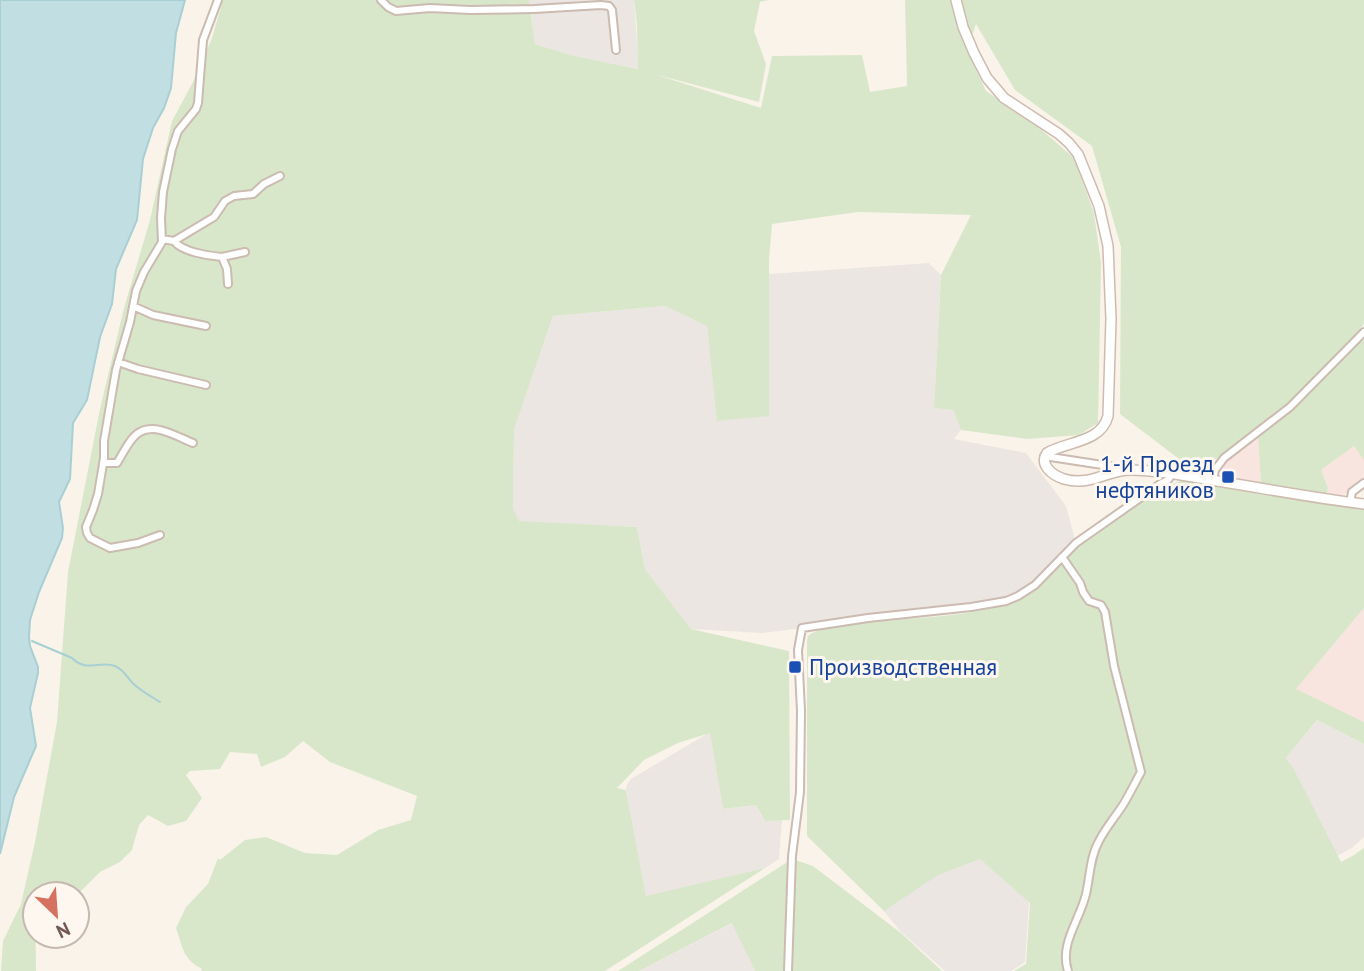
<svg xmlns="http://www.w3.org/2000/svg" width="1364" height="971" viewBox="0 0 1364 971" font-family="'PT Sans',sans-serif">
  <rect width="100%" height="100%" fill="#faf3ea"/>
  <path fill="#f9e5e0" d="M1258 436 1261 483 1224 478 1222 474 1226 459Z
    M1355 445 1364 460V479L1345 494 1341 496 1327 494 1328 488 1321 470Z
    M1364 608V722L1295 690Z"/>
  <path fill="#ece6e3" d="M529 0H634L639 69 569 55 535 44Z
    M929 263 941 275 934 408 953 410 961 430 954 439 1026 453 1066 506 1076 543 1035 585 1006 601 787 630 762 633 691 629 645 569 637 527 519 522 513 508 514 430 553 316 665 306 707 326 718 420 769 415V274Z
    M1317 720 1364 744V837L1352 848 1337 856 1294 769 1286 758Z
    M710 732 723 809 756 805 765 821 782 820 779 859 765 868 646 897 626 790 627 784 631 779Z
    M980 857 1029 902 1025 962 1011 971H945L900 931 883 910 938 873Z
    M733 923 755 971H639Z"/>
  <path fill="#d8e7ca" d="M223 0H529L535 44 570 55 638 69 637 25 634 0H769L760 2 754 31 766 64 759 102 654 74 761 108 772 56 862 55 870 92 907 86 905 0H1364V323L1359 332 1288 405 1222 456 1203 465 1187 469 1183 462 1120 414 1121 247 1092 146 1015 90 976 24 967 51 986 91 1029 119 1074 158 1094 213 1101 263 1098 423 1079 435 1027 439 961 430 953 410 934 408 941 275 971 215 858 212 772 224 769 260V416L717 421 707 326 665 306 553 316 514 430 513 508 519 521 637 527 645 569 691 629 789 651 790 820 765 821 756 805 723 809 710 733 678 743 644 760 617 788 626 790 646 896 765 868 605 971H202L201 968C183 960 182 945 176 928L186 907 208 884 218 858 220 860 245 840 266 837 305 853 337 855 378 830 411 820 417 796 330 762 303 741 285 757 261 767 257 754 230 752 220 769 190 771 186 775 202 798 186 821 168 826 148 815 139 825 132 850 120 862 100 872 77 895V894H35L36 971H1L3 941 21 904 35 842 57 722 68 572 100 409 124 308 150 220 172 121 193 82 212 38Z
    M1364 335V460L1354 446 1321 470 1328 488 1327 494 1261 483 1258 436 1293 408Z
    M1180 481H1195L1364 508V608L1296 689 1364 722V744L1317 720 1286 758 1294 769 1341 862 1354 855 1364 848V971H1014L1026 964 1030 903 980 859 938 875 884 911 807 836V641L808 636C820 627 835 627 849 625 900 617 959 619 1008 604 1041 594 1053 568 1077 547 1086 539 1097 532 1107 525 1130 508 1153 491 1180 481Z
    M792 859 813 866 901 933 942 971H755L732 923 639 971H618Z"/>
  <path fill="#c1dfe2" stroke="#a8cfd3" stroke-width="2" d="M0 0H185L176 33 171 88 164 108 153 128 143 159 137 220 116 269 112 304 100 337 87 400 73 423 70 479 59 502 63 528 62 538 39 592 30 620 29 637 30 646 38 667V673L30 708 36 746 14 797 0 854Z"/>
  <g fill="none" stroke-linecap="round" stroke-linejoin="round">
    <path stroke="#a8cfd3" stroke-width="2" d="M32 641 72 658C87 673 99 660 115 666 125 670 128 680 136 686 143 692 152 697 160 702"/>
    <g stroke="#cbbbb1" stroke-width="10">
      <path id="street" d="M381 0 388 7 396 11 430 8 470 10 534 9 601 5 609 6 612 10 616 50
        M162 239 174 241C182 252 209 256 222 257L227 269 228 284
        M174 241 214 217 225 201 234 196 253 194 264 184 280 176
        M222 257 245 252
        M133 306 153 315 206 326
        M118 362 138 369 206 385
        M1044 456 1122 468
        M103 463H117C123 454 130 437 140 432 156 423 178 437 193 443
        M1213 481 1215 470 1224 458 1290 407 1364 332
        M1350 503 1352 492 1364 483
        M160 535 138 543 110 548 90 538 87 533 86 527 93 510 98 494 104 458V441L116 370 130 322 136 291 144 272 162 242 161 218 163 192 172 149 178 131 196 109 198 103 203 40 218 0
        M1062 557 1080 583 1083 592 1089 601 1101 605 1105 612 1114 666 1141 772C1135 783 1129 795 1123 805 1115 817 1105 829 1099 841 1090 857 1090 877 1086 894 1080 920 1059 944 1068 971
        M788 971 792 856 800 792 801 711 798 650 802 628 868 618 971 607 1006 601 1018 596 1035 585 1076 543 1160 484 1168 480 1172 474"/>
    </g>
    <g stroke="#cebbaf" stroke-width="12">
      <path id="secondary" d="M956 0 963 27 974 53 987 78 1004 98 1059 134 1069 143 1078 154 1099 206 1108 246 1111 319 1108 416C1101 443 1067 441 1047 453 1039 465 1052 475 1064 479 1091 487 1108 469 1132 470 1158 470 1185 476 1211 480 1262 488 1313 498 1364 504"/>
    </g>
    <use href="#street" stroke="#fff" stroke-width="6"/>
    <use href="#secondary" stroke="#fff" stroke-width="9"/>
  </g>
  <g fill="#1a4fb4" stroke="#fdf7f0" stroke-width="2.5">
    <rect x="1221" y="470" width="14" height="14" rx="3.5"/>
    <rect x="788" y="660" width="14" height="14" rx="3.5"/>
  </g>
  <g text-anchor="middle" stroke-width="6" stroke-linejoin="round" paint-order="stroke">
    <g font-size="23" fill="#164399" stroke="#fdf7f0" text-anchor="end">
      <text x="1214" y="472">1-й Проезд<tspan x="1214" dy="26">нефтяников</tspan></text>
      <text x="809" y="675" text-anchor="start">Производственная</text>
    </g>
  </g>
  <g transform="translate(56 915) rotate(155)"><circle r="33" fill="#fdf7f0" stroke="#c5b8b0" stroke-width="2"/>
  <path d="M0-5L12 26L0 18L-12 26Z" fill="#d5715e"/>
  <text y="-10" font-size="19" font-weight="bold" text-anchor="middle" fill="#725a50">N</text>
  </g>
</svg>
